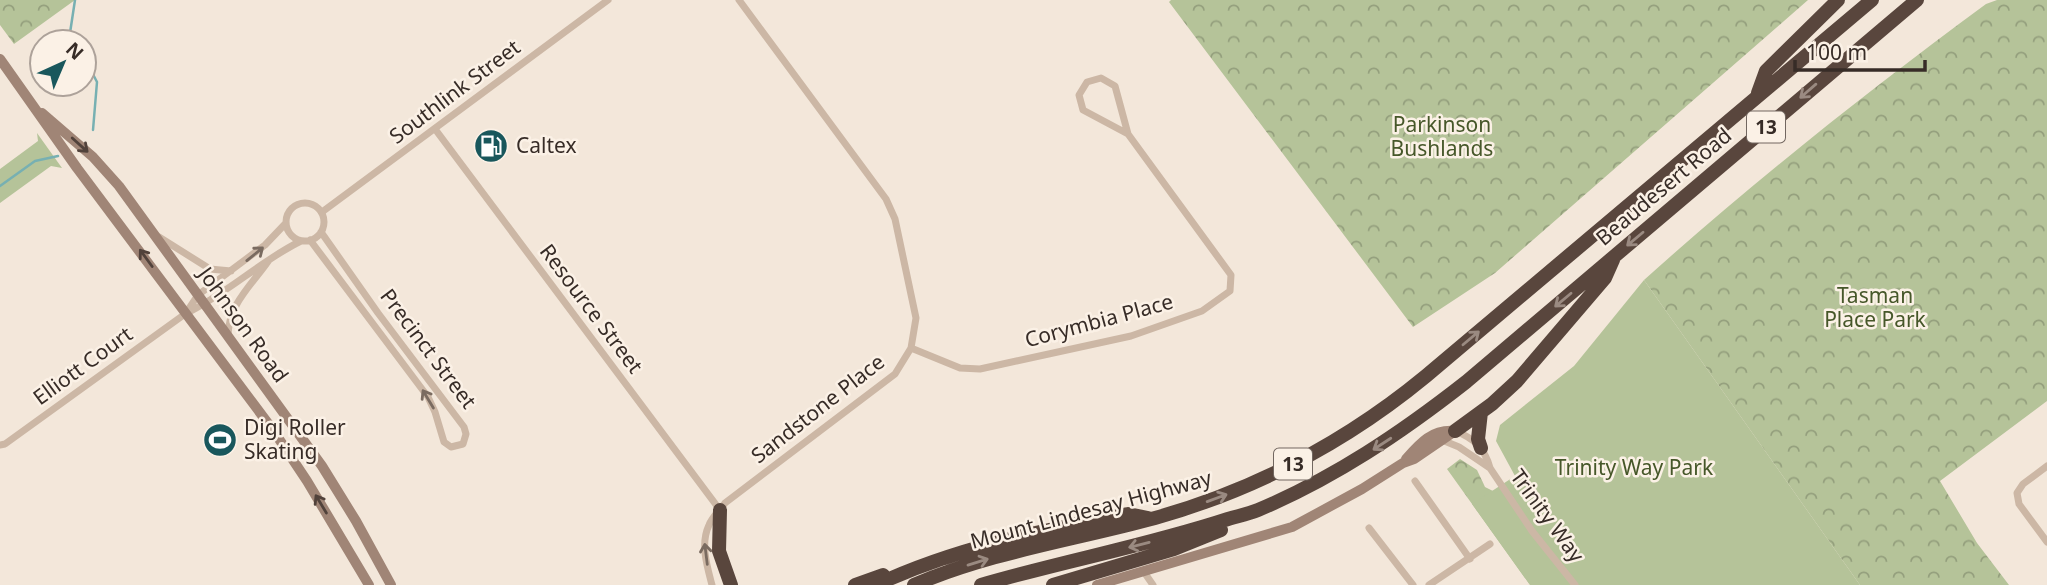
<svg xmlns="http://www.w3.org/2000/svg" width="2047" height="585" viewBox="0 0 2047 585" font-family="'Noto Sans',sans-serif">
  <defs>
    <pattern id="forest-crowns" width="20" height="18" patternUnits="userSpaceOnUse" patternTransform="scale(1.75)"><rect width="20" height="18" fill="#b5c399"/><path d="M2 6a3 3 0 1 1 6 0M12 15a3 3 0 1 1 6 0" fill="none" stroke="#949f7d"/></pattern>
  </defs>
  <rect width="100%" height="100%" fill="#f3e7da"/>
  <path fill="url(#forest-crowns)" d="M0 0H75L14 44 0 25Z
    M1171 0H1808L1495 273 1413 327 1169 2Z
    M1997 0H2047V401L1940 481 1977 543 2009 585H1860L1644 280C1753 182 1868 91 1986 4Z
    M1460 459 1477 470 1485 487 1495 492 1530 585 1447 469Z"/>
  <path fill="#b5c399" d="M37 133 62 168 51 166 0 203V169L38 141Z
    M1644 280 1860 585H1530L1472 504 1515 476 1496 441 1500 425 1574 366Z"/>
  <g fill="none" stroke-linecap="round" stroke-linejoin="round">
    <path stroke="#77b0b2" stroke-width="2.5" d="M75 0 70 33 76 42
      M84 57 97 82 93 130
      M0 186 35 161 58 156"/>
    <path stroke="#ccb7a5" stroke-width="7" d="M435 129 720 510
      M286 222a19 19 0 1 1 38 0a19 19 0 1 1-38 0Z
      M322 212 608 0
      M159 237 210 269 231 271
      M310 240 428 397 435 412 444 442 451 447 463 444 466 434 464 427 378 313 321 232
      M186 313 198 295 265 245 286 223
      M228 337C228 304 252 285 269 260
      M911 348 960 368 980 369 1131 336 1202 311 1230 291 1231 275 1128 134 1115 86 1101 78 1087 82 1079 95 1083 110 1128 134
      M1455 431C1474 438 1485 449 1490 468L1532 531 1575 585
      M1442 440 1459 447 1490 468
      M0 445 5 444 185 314C227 294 260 261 301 241
      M2047 466 2023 484 2017 493 2019 504 2047 542
      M1415 481 1470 559
      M1369 528 1413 585
      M1144 572 1153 585
      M712 585C707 566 700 544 709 525 712 517 720 510 725 503L895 374 911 348 916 318 895 219 886 199 739 0
      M1429 585 1490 544"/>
    <path stroke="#a08576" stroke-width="10" d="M0 59 77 168 273 430 307 481 369 585
      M42 113 93 157 119 186 322 466 356 521 391 585
      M1406 459C1420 443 1432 429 1455 431
      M1097 585 1292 527 1362 489 1403 463 1414 459 1455 431"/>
    <path stroke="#59463d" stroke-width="14" d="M1758 93 1766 71 1838 0
      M1455 431 1492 404 1517 381 1605 278 1613 260
      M1481 448 1478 439 1481 412
      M720 510 719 551 731 585
      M855 585 883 575
      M876 585C957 547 1041 531 1128 514L1148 518
      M914 585C991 552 1074 540 1155 518 1254 490 1346 442 1426 376L1872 0
      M981 585C1063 561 1146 546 1228 519 1238 516 1248 514 1258 510 1334 478 1401 433 1466 382L1917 0
      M1053 585 1174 549 1221 530"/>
  </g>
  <defs><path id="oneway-shaft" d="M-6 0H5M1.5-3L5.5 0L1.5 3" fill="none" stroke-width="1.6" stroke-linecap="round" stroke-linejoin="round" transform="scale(1.75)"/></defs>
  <g stroke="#9a8a81">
    <use href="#oneway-shaft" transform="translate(1808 91) rotate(139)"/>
    <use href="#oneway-shaft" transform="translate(1635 239) rotate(140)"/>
    <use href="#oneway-shaft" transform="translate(1563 300) rotate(140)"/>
    <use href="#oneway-shaft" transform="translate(1471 338) rotate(-40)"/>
    <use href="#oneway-shaft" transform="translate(1382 444) rotate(147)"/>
    <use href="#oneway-shaft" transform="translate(1217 498) rotate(-20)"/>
    <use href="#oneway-shaft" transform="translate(1139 545) rotate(166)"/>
    <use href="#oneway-shaft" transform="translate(978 562) rotate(-17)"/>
  </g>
  <g stroke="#51423b">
    <use href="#oneway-shaft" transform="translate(80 145) rotate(42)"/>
    <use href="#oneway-shaft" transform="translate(146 258) rotate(-126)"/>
    <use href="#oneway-shaft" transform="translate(321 504) rotate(-121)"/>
  </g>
  <g stroke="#7a6b60">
    <use href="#oneway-shaft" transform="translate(255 254) rotate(-39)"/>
    <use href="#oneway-shaft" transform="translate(428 399) rotate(-121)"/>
    <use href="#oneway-shaft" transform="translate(706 554) rotate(-97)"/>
  </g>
  <defs>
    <g id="fuel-disc" transform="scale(1.75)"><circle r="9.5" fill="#19575c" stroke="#fbf1e6"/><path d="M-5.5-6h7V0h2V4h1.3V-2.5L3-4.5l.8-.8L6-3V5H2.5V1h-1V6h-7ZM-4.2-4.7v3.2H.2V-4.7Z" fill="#fff"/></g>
    <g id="stadium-disc" transform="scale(1.75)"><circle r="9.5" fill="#19575c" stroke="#fbf1e6"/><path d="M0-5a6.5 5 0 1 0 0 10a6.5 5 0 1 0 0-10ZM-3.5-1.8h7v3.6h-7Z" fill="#fff"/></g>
  </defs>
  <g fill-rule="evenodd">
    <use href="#fuel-disc" x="491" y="146"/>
    <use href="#stadium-disc" x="220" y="440"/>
  </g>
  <g text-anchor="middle" stroke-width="5" stroke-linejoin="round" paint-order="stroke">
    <g fill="#fbf1e6" stroke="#726760" stroke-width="2">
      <rect x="1747" y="111.5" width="38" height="31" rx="5"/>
      <rect x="1274" y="448.5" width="38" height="31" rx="5"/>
    </g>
    <g font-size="19" font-weight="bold" fill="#372c27">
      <text x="1766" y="134">13</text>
      <text x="1293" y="471">13</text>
    </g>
    <g font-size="21" fill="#372c27" stroke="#fbf1e6">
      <text transform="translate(455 92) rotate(-37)" y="7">Southlink Street</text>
      <text transform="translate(1664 187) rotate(-40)" y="7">Beaudesert Road</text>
      <text transform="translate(591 309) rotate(53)" y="7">Resource Street</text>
      <text transform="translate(1099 321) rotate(-15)" y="7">Corymbia Place</text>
      <text transform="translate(243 325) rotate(54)" y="7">Johnson Road</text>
      <text transform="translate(428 349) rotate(53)" y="7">Precinct Street</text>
      <text transform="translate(83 366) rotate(-36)" y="7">Elliott Court</text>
      <text transform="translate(818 409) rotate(-38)" y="7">Sandstone Place</text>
      <text transform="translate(1091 510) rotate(-15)" y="7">Mount Lindesay Highway</text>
      <text transform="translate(1547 516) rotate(54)" y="7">Trinity Way</text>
    </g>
    <g font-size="21" fill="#465729" stroke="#fbf1e6">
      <text x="1442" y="132">Parkinson<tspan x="1442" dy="24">Bushlands</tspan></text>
      <text x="1875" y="303">Tasman<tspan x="1875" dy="24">Place Park</tspan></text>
      <text x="1634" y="475">Trinity Way Park</text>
    </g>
    <g font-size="21" fill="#372c27" stroke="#fbf1e6" text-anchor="start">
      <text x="516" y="153">Caltex</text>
      <text x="244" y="435">Digi Roller<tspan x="244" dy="24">Skating</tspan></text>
    </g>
  </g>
  <g transform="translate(63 63) rotate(44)"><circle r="33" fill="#fbf1e6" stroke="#ada29a" stroke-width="2"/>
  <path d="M0-5L12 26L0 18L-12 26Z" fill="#19575c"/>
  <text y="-10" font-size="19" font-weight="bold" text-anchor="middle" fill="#372c27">N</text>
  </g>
  <path d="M1795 60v10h130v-10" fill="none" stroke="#372c27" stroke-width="3.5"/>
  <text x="1806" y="60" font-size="21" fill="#372c27" stroke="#fbf1e6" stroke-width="5" paint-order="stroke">100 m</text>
</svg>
